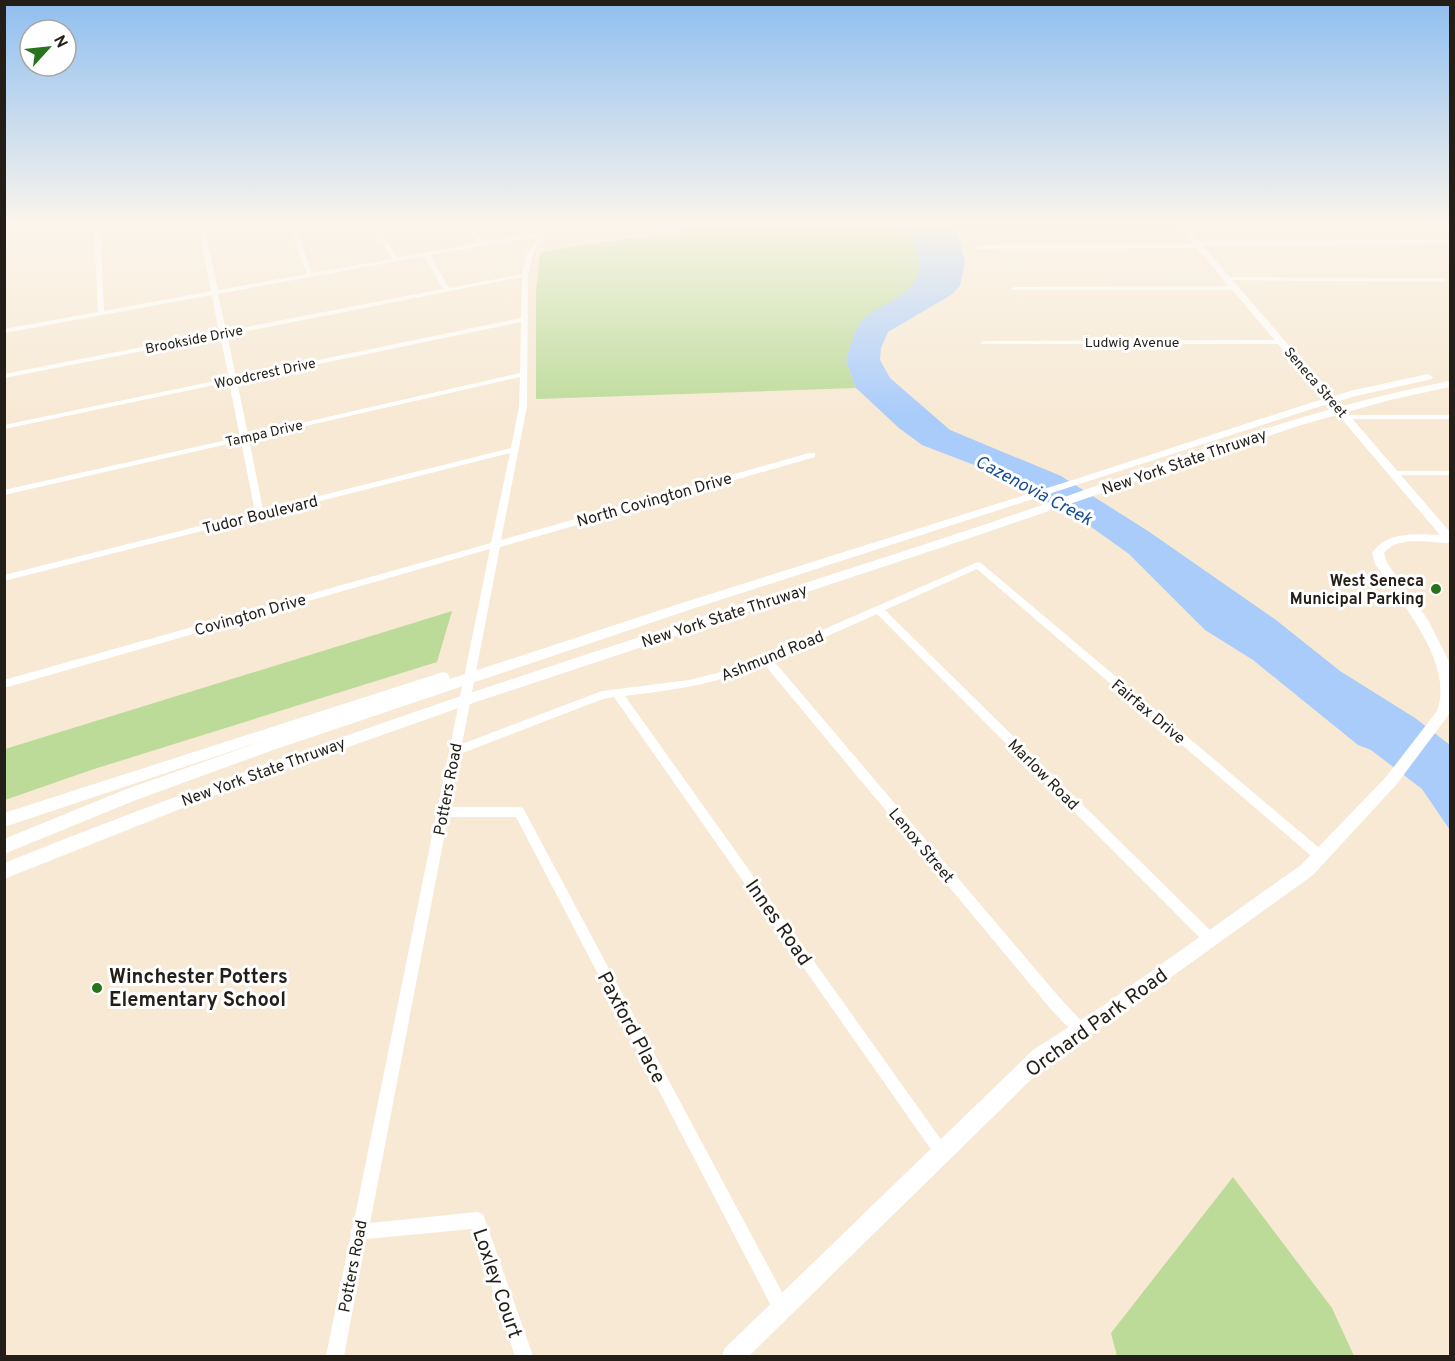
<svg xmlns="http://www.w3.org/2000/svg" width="1455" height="1361" viewBox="0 0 1455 1361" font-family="Overpass,sans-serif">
  <rect width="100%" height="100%" fill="#f7e9d4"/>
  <path fill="#bcdb99" d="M692 225H1176L1179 228H943L917 288 852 342 846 361 856 388 536 399V291L540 253 582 245 680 232Z
    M452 611 437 662 91 770 5 800V749Z
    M1233 1177 1332 1308 1354 1356H1117L1111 1333Z"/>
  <path fill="#a9ccfb" d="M904 225H955L965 261 960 286 951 295 888 332 881 348 880 360 890 378 950 430 1061 476 1148 531 1276 620 1340 671 1415 718 1450 745V830L1422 789 1371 750 1358 745 1253 660 1205 630 1129 554 1080 519 982 468 922 445 899 428 856 388 846 361C850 349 853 333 861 322 868 312 884 306 895 299 929 279 922 254 904 225Z"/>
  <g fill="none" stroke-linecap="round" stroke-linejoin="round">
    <path fill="#fff" fill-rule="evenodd" d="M94 225H100L104 311 211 291 198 225H204L218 290 307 274 288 225H294L312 273 392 259 372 225H378L397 258 478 243 463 225H469L483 242 541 232 545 225H551L533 254 528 275 527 406 501 540 809 453H815V457L500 547 462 744 602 691 689 680 733 669 978 562 981 563 1324 852 1326 856 1324 860 1320 861 1316 860 977 569 885 610 1215 935 1217 939 1215 943 1210 945 1205 943 877 614 773 660 1059 997 1085 1025 1087 1030 1085 1035 1080 1037 1075 1035 1049 1007 764 664C719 684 673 690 625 696L947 1148 950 1153 947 1158 942 1161 937 1158 614 697 603 699 460 754 450 807H519L523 808 791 1309 788 1315 782 1318 776 1315 516 817H448L370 1223 477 1212 483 1214 533 1356H515L472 1229 366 1239 344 1356H326L351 1234 350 1232 353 1226 490 549 4 688V680L491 543 510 453 4 581V575L255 512 241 441 4 495V490L240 437 229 382 4 429V425L229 378 220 336 4 378V374L219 332 212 295 4 333V329L98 312ZM539 236 527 254 522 274 449 288 430 255ZM424 256 443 289 226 331 218 294ZM522 277 521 318 236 377 227 335ZM521 322 520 373 248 435 237 381ZM520 377 519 406 511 448 263 510 249 439Z
      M1450 240V244L1202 245 1203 246 1200 248 978 249 975 247 978 245 1195 244 1194 243 1197 241Z
      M1228 277 1443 278 1446 280 1443 282 1226 280 1225 279Z
      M1014 287 1235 286 1238 288 1235 290H1012L1011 289Z
      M983 341 1282 340 1285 342 1282 344H981V342Z
      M1343 415H1450V419H1343Z
      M1391 471H1450V475H1391Z"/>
    <path fill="#fff" fill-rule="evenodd" d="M1177 225H1185L1450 532V543C1431 543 1397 535 1384 553L1387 563 1428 620 1450 663V713L1396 785 1313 875 1113 1019 1048 1063 749 1356H722L725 1348 1034 1049 1101 1007 1301 865 1386 777 1437 711C1455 663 1400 602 1375 564L1372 553C1387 531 1417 534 1440 535Z"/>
    <path fill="#fff" fill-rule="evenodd" d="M1428 374 1433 377 1432 379 1356 396 1315 408 695 608 273 750 136 800 4 854V839L124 790 271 738 4 827V813L443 672 448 674 450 679 685 602 1082 477 1307 404 1354 390Z
      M1450 381V387L1390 400 1301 425 970 538 470 704 238 786 4 879V863C311 740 625 642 938 540 1107 486 1276 414 1450 381Z"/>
  </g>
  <linearGradient id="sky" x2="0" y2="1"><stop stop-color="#8fbef0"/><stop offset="0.54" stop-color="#fbf5ec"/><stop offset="1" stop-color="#fbf5ec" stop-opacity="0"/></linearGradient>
  <rect width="1455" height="415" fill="url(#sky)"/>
  <g fill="#27741c" stroke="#fff" stroke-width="2">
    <circle cx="1436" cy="589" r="6"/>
    <circle cx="97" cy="988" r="6"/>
  </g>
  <g text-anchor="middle" stroke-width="6" stroke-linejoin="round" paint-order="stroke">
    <g font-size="14" fill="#231e17" stroke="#fff">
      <text transform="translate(194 339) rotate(-11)" y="5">Brookside Drive</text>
      <text x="1132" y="347">Ludwig Avenue</text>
      <text transform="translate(265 373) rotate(-12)" y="5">Woodcrest Drive</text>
      <text transform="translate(1316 382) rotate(49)" y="5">Seneca Street</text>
      <text transform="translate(264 433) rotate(-13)" y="5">Tampa Drive</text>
    </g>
    <g font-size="16" fill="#231e17" stroke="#fff">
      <text transform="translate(1184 461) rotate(-19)" y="6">New York State Thruway</text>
      <text transform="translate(654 499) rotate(-16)" y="6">North Covington Drive</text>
      <text transform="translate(260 514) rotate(-14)" y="6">Tudor Boulevard</text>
      <text transform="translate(250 614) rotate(-16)" y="6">Covington Drive</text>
      <text transform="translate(724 615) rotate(-18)" y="6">New York State Thruway</text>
      <text transform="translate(772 655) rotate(-22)" y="6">Ashmund Road</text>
      <text transform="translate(1149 711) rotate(40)" y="6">Fairfax Drive</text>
      <text transform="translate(263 771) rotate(-20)" y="6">New York State Thruway</text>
      <text transform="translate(1044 774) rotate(45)" y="6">Marlow Road</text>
      <text transform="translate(447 789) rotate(-79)" y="6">Potters Road</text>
      <text transform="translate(922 845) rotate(50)" y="6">Lenox Street</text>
      <text transform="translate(352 1266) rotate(-79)" y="6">Potters Road</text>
    </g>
    <g font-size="16" font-weight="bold" fill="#231e17" stroke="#fff" text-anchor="end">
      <text x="1424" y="586">West Seneca<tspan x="1424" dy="18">Municipal Parking</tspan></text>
    </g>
    <g font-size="18" font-style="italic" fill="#174e92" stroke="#fff">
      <text transform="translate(1034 490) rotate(28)" y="6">Cazenovia Creek</text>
    </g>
    <g font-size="20" fill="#231e17" stroke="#fff">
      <text transform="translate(779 922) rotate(55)" y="7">Innes Road</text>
      <text transform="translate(1096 1022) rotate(-36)" y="7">Orchard Park Road</text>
      <text transform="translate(632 1027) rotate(62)" y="7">Paxford Place</text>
      <text transform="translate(498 1283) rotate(71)" y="7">Loxley Court</text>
    </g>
    <g font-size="20" font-weight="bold" fill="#231e17" stroke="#fff" text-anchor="start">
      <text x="109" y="983">Winchester Potters<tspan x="109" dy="23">Elementary School</tspan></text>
    </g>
  </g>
  <rect width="1455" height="1361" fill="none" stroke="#231e17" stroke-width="12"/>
  <g transform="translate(48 48) rotate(63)"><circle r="28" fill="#ffffff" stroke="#a7a5a2" stroke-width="1.5"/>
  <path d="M0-4.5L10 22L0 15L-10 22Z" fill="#27741c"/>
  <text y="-9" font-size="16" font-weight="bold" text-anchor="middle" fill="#231e17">N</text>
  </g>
</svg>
